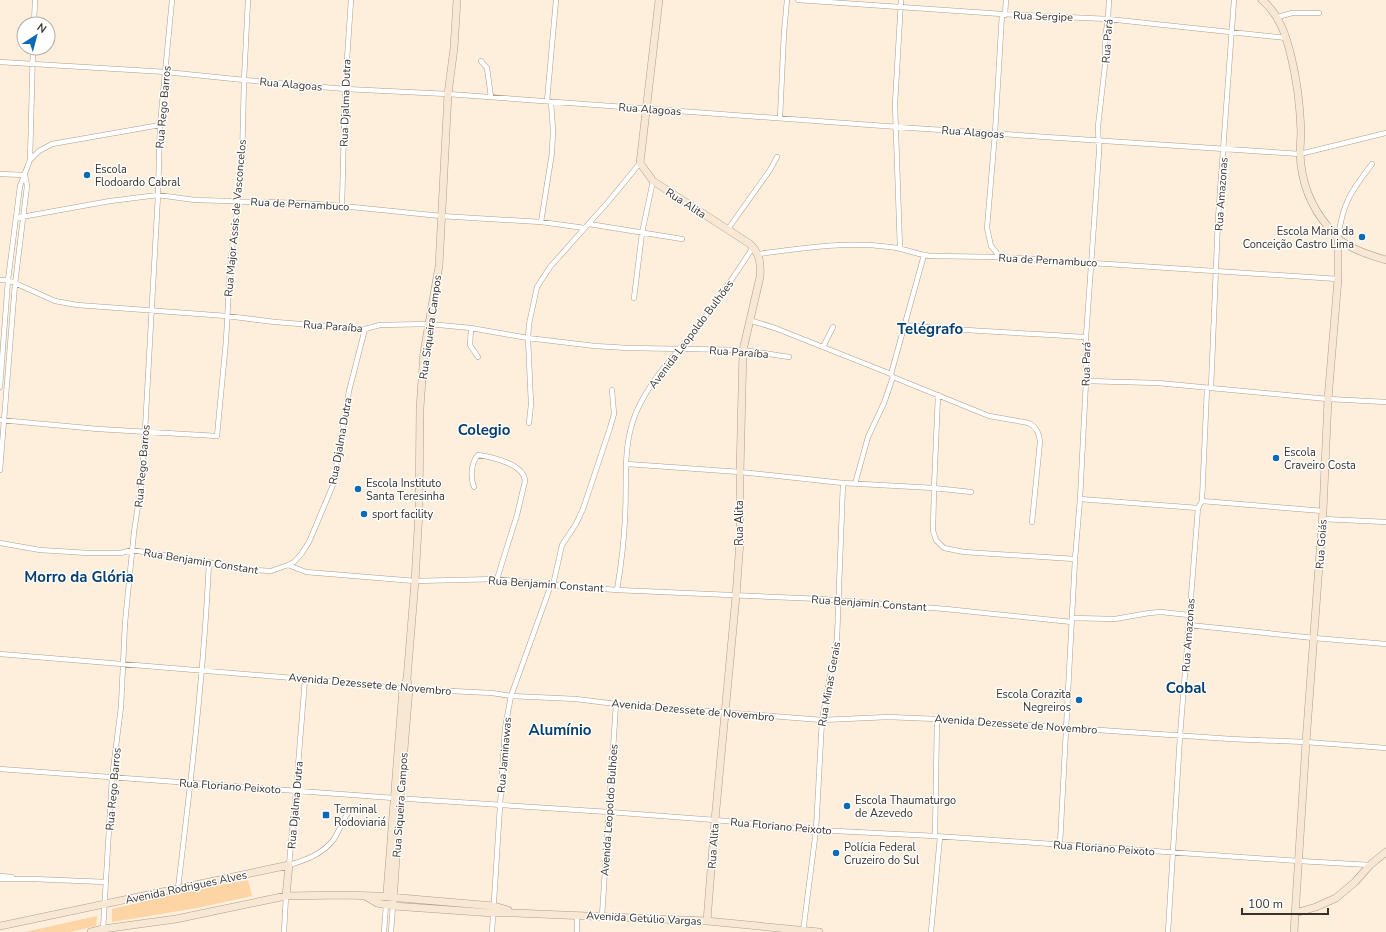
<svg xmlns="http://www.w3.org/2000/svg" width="1386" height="932" viewBox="0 0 1386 932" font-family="'Nunito Sans',sans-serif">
  <rect width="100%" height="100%" fill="#feeedc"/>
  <path fill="#fdd4a4" d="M248 880 252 896 197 908 112 922V909L196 889Z
    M97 916 96 926 70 932H25Z"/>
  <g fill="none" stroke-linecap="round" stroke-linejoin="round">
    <g stroke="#ad9e8d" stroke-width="5.5">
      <path id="street" d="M798 0 1002 14 1108 19 1287 38
        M1005 15 1006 0
        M1278 17 1292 13H1319
        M34 24 35 0
        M481 61 487 68 491 97
        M0 62 166 72 244 80 345 89 448 94 912 128 1300 154 1386 133
        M547 101 556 0
        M780 118 784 32 787 0
        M30 160 39 151 52 144 160 125
        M0 174 25 175
        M342 206 345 89 351 0
        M16 218 110 201 158 195 195 200 300 203 342 206 441 216 541 222 585 228
        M541 222 552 153 553 130 551 102
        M589 224 682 239
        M728 229 770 170 777 157
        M1338 239C1342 204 1351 191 1372 164
        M900 249 895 104 901 0
        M758 254C802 248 846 241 890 247 904 248 917 255 931 256L1000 257 1338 279
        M1000 257 991 246 987 228 995 133 1002 14
        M0 280H8L55 301 77 305 227 316 275 322 365 329 380 325 429 324 471 328 528 338 595 346 628 348 743 350 789 357
        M634 298 642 233 653 181
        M749 320 775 328 891 374 893 377 989 416 1029 423C1037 428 1039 433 1040 442L1032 522
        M904 325C964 331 1026 333 1086 337
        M471 328 470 345 478 357
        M823 347 833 327
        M891 374 924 255
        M1086 381 1158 383 1328 399 1386 402
        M0 387 8 280 20 186 30 160 33 48
        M1211 388 1218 219 1234 0
        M938 395 934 488 933 531 936 540 944 548 964 552 1075 559
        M0 420 98 429 217 436 226 341 230 268 242 160 244 80 248 0
        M529 423 531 404 528 338 529 324 537 287 550 267 608 202 640 163
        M627 464 740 472 843 483 934 488 971 492
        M0 470 15 284 27 186 25 175
        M855 484 868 437 884 403 893 377
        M474 487C470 477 471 463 478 455 492 457 524 464 525 481L517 515 497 579
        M1080 499 1198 508
        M1202 501 1323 511
        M1323 519 1386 522
        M0 543 40 550 88 553H121L132 550 254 570 271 571 288 565 306 572 415 581 497 579 553 585 617 590 821 599 946 609 1072 622
        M288 565 294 562 302 553 309 542 333 485 349 391 365 329
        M553 585 562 545 576 524 583 509 610 428 614 414 612 390
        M617 590C621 566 624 542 625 518 627 487 623 454 632 424 642 389 673 357 696 329 716 302 735 276 753 247
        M1072 618 1115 619 1149 613 1161 612 1189 615
        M1189 625 1314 638 1386 644
        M0 654 305 679 409 689 492 693 511 696 576 699 616 704 822 720 888 717 937 719 1231 739 1306 742 1386 748
        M305 679 296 791 289 865C306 860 323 854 334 839 339 831 343 820 349 811
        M0 769 394 798 609 812 715 820 816 830 935 836 1299 861 1370 865
        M935 836 937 719
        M1060 844 1075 559 1080 499 1086 381V337L1099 152 1098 126 1105 65V37L1108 19 1109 0
        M0 876 12 877
        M0 879H33L106 882
        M178 888C191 780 204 671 209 562
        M602 916 616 704
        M103 930 112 778 121 707 125 623 134 532 141 486 145 431 158 195 160 125 172 0
        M284 932 286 896
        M384 932 386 905
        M391 932 393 906
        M492 932 505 728 511 696 551 585
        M577 932V915
        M803 932 816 830 822 720 837 639 843 483
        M931 932 940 837
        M1168 932 1180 736 1198 508 1202 501 1207 388"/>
    </g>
    <g stroke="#ad9e8d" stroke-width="8">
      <path id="secondary" d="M659 0 640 163 653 181 750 244C760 254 761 263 760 277L743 350 740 472V541L736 596 715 820 707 921
        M1262 0C1279 14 1286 35 1291 56 1297 80 1300 106 1301 131 1301 138 1300 145 1300 153 1301 182 1310 206 1329 228 1332 231 1335 236 1339 239 1350 249 1372 256 1386 260
        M365 896 377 903 393 906 493 913H515L707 921 819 932
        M393 902 400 798 409 689 407 679
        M386 905 403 688 407 679 415 581 419 512 420 408 424 352 439 266 448 94 454 48 457 0
        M1295 913 1316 907 1336 898 1355 882 1370 865 1386 852
        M0 926 289 865 286 896
        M91 932 103 929 176 919 286 896 342 895 377 896 494 906 508 910
        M1294 932 1306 742 1323 511 1328 399 1338 279V239"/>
    </g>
    <use href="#street" stroke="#fff" stroke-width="4.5"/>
    <use href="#secondary" stroke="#f7e7d3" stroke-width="7"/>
  </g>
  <g fill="#0c69b6" stroke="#fff" stroke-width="1.5">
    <circle cx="87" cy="175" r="4"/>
    <circle cx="1362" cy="237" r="4"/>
    <circle cx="1276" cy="458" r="4"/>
    <circle cx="358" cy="489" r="4"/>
    <circle cx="364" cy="514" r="4"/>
    <circle cx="1079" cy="700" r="4"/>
    <circle cx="847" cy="806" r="4"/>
    <rect x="322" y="811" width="8" height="8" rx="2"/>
    <circle cx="836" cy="853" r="4"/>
  </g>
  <g text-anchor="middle" stroke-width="3" stroke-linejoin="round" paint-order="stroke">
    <g font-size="11" fill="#38322b" stroke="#fff">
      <text transform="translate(1043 16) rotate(2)" y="4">Rua Sergipe</text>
      <text transform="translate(1107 41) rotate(-86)" y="4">Rua Pará</text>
      <text transform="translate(291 84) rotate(5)" y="4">Rua Alagoas</text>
      <text transform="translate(345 103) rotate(-88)" y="4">Rua Djalma Dutra</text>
      <text transform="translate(163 107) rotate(-85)" y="4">Rua Rego Barros</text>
      <text transform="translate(650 109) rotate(4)" y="4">Rua Alagoas</text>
      <text transform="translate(973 132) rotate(4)" y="4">Rua Alagoas</text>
      <text transform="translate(1221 194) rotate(-86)" y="4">Rua Amazonas</text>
      <text transform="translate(686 203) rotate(33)" y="4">Rua Alita</text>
      <text transform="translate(300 204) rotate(3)" y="4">Rua de Pernambuco</text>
      <text transform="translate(235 218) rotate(-85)" y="4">Rua Major Assis de Vasconcelos</text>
      <text transform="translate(1048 260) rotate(3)" y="4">Rua de Pernambuco</text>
      <text transform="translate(333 326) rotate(4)" y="4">Rua Paraíba</text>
      <text transform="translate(430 327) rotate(-82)" y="4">Rua Siqueira Campos</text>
      <text transform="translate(691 334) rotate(-53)" y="4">Avenida Leopoldo Bulhões</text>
      <text transform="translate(739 352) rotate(4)" y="4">Rua Paraíba</text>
      <text transform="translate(1086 364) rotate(-89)" y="4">Rua Pará</text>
      <text transform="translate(340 441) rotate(-80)" y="4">Rua Djalma Dutra</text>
      <text transform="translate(142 466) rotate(-85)" y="4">Rua Rego Barros</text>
      <text transform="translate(739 523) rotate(-90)" y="4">Rua Alita</text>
      <text transform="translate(1321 544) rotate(-86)" y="4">Rua Goiás</text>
      <text transform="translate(201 561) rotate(9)" y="4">Rua Benjamin Constant</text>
      <text transform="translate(546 584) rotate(4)" y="4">Rua Benjamin Constant</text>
      <text transform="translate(869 603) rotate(4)" y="4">Rua Benjamin Constant</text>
      <text transform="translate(1188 635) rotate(-86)" y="4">Rua Amazonas</text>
      <text transform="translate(370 684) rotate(5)" y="4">Avenida Dezessete de Novembro</text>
      <text transform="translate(829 684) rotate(-80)" y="4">Rua Minas Gerais</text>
      <text transform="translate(693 710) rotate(5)" y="4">Avenida Dezessete de Novembro</text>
      <text transform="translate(1016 724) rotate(4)" y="4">Avenida Dezessete de Novembro</text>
      <text transform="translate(504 755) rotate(-85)" y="4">Rua Jaminawas</text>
      <text transform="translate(230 786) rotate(4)" y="4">Rua Floriano Peixoto</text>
      <text transform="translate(113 789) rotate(-85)" y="4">Rua Rego Barros</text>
      <text transform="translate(295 805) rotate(-85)" y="4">Rua Djalma Dutra</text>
      <text transform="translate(400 805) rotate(-86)" y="4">Rua Siqueira Campos</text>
      <text transform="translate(609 810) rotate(-86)" y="4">Avenida Leopoldo Bulhões</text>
      <text transform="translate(781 826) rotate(5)" y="4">Rua Floriano Peixoto</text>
      <text transform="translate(713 846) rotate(-86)" y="4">Rua Alita</text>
      <text transform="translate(1104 848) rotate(4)" y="4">Rua Floriano Peixoto</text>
      <text transform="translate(186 887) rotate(-12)" y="4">Avenida Rodrigues Alves</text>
      <text transform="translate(644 918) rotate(3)" y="4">Avenida Getúlio Vargas</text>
    </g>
    <g font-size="11" fill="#38322b" stroke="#fff" text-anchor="start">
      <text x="95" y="173">Escola<tspan x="95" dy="13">Flodoardo Cabral</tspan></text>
      <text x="1354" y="235" text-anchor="end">Escola Maria da<tspan x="1354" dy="13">Conceição Castro Lima</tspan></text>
      <text x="1284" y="456">Escola<tspan x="1284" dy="13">Craveiro Costa</tspan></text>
      <text x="366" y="487">Escola Instituto<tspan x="366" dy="13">Santa Teresinha</tspan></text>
      <text x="372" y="518">sport facility</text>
      <text x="1071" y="698" text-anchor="end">Escola Corazita<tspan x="1071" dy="13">Negreiros</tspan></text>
      <text x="855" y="804">Escola Thaumaturgo<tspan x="855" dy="13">de Azevedo</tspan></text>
      <text x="334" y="813">Terminal<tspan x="334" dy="13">Rodoviariá</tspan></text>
      <text x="844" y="851">Polícia Federal<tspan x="844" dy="13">Cruzeiro do Sul</tspan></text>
    </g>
    <g font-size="15" font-weight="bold" fill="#053e6f" stroke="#fff">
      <text x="930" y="334">Telégrafo</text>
      <text x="484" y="435">Colegio</text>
      <text x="79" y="582">Morro da Glória</text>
      <text x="1186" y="693">Cobal</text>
      <text x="560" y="735">Alumínio</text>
    </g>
  </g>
  <g transform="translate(36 36) rotate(36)"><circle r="19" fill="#ffffff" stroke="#afadaa"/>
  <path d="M0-3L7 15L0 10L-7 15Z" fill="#0c69b6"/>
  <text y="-6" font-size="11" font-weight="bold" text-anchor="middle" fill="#38322b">N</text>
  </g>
  <path d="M1242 908v6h86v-6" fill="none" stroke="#38322b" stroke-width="2"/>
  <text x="1248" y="908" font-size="12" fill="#38322b" stroke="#ffffff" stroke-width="3" paint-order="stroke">100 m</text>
</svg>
